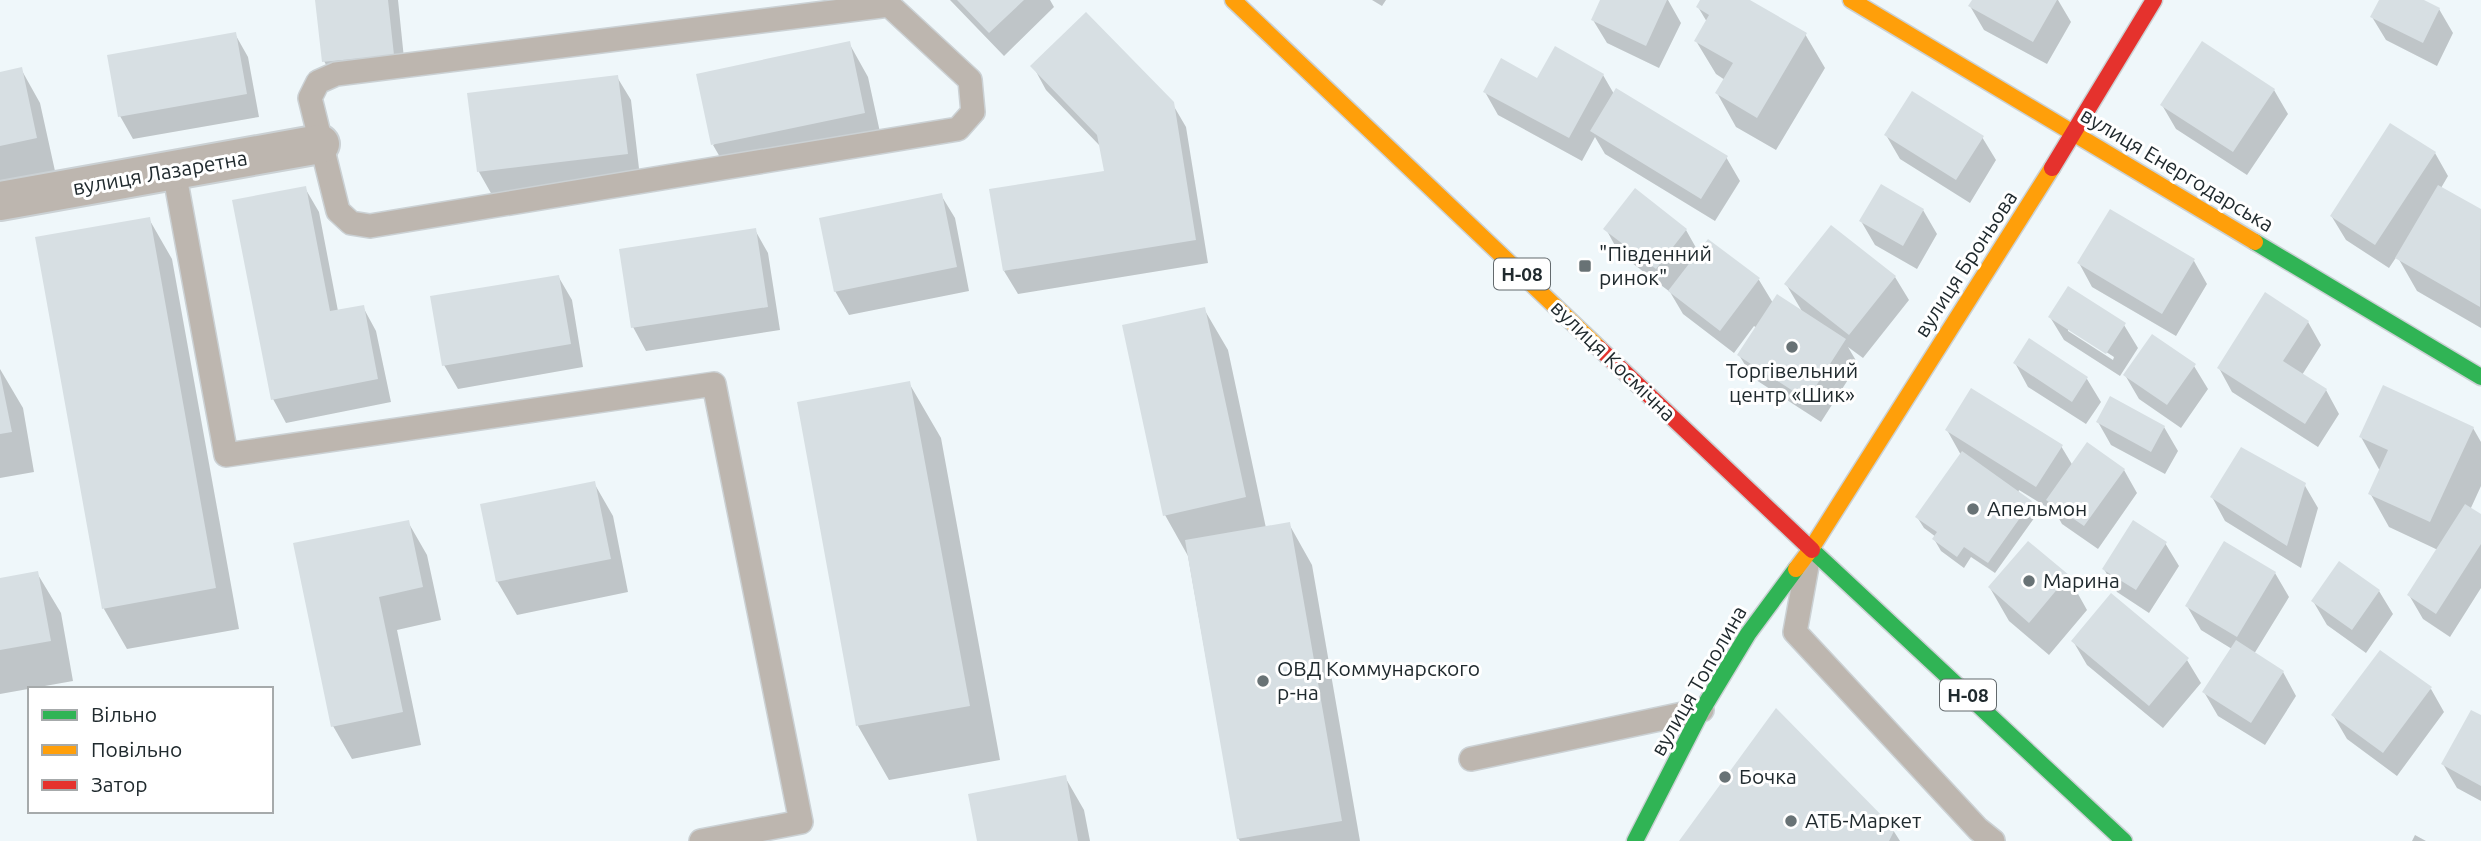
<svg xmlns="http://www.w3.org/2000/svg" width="2481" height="841" viewBox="0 0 2481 841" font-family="Ubuntu,sans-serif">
  <rect width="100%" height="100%" fill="#eff7fa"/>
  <path fill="#0003" fill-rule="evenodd" d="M317 0H398L406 78 337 85 324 61Z
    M950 0H1050L1054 7 1004 56Z
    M1372 0H1386L1382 6Z
    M1602 0H1668L1681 23 1659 68 1607 43 1593 20Z
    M1702 0H1747L1805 34 1825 68 1776 150 1736 127 1717 93 1725 80 1716 74 1696 41 1707 22 1698 7Z
    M1974 0H2058L2071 22 2047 64 1984 30 1970 6Z
    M2381 0H2420L2439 9 2453 33 2437 66 2386 40 2372 17Z
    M235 34 248 57 259 117 133 139 120 116Z
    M849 43 868 77 883 146 732 178 713 145Z
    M1033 66 1172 103 1186 127 1208 263 1018 294 1004 271 1106 172 1101 147 1046 90Z
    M21 69 40 103 55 171 0 183V74Z
    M1603 75 1614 94 1726 157 1740 181 1715 221 1605 154 1595 137 1582 161 1498 115 1485 92 1538 80Z
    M617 77 631 100 640 177 492 195 479 172 469 95Z
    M2274 90 2288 114 2247 175 2176 129 2162 105Z
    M1886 135 1982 137 1996 160 1970 203 1900 159Z
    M2435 153 2448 176 2441 188 2481 211V328L2417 291 2397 256 2389 268 2346 240 2332 217Z
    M305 188 319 212 338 311 363 307 376 331 391 402 286 423 273 399Z
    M941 195 955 218 969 291 849 315 835 291Z
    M1923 210 1937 234 1917 269 1875 245 1861 221Z
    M149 219 172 259 239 629 127 649 104 609Z
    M1606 229 1686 230 1699 253 1759 280 1773 303 1803 313 1786 284 1895 277 1909 300 1863 358 1848 347 1858 364 1821 422 1753 378 1739 355 1757 328 1754 326 1734 353 1683 314 1670 292 1619 253Z
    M755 230 768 253 780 330 646 351 633 327Z
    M2194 261 2207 284 2176 336 2092 287 2079 263Z
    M558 276 572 300 583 367 458 389 444 365Z
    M1204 309 1228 350 1266 528 1289 524 1312 565 1360 841H1240L1238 838 1188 556 1165 515Z
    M2050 317 2124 325 2138 348 2120 376 2064 340ZM2068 327 2114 357 2113 360 2068 331Z
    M2308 322 2321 345 2302 375 2326 390 2339 414 2318 447 2232 392 2219 368Z
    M2015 363 2087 379 2101 402 2086 424 2028 387Z
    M2194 366 2208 389 2181 428 2139 399 2125 375Z
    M0 369 23 408 34 472 0 478Z
    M909 383 941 438 1000 760 889 780 858 726Z
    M2098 422 2164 427 2178 451 2165 474 2111 445Z
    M2473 428 2481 442V486L2470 510 2481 517V588L2450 637 2423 619 2409 595 2438 550 2389 527 2370 493 2380 471 2361 437Z
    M1947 430 2061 446 2073 466 2124 470 2137 493 2098 549 2062 524 2052 506 2050 509 2019 490 2018 493 2030 502 2037 514 1995 573 1971 557 1964 568 1941 551 1934 539 1936 537 1924 528 1917 517 1961 455Z
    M594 483 613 516 628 592 517 615 497 581Z
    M2304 484 2318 508 2301 568 2225 521 2212 497Z
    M408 522 427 555 441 620 397 630 421 745 352 759 333 726 295 544Z
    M2028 543 2068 576 2087 610 2049 655 2009 621 1990 588Z
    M2165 543 2179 566 2149 613 2117 592 2104 569Z
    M37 573 61 613 73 681 0 694V580Z
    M2275 573 2289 597 2254 654 2283 672 2296 696 2265 745 2218 716 2204 692 2232 649 2201 630 2187 606Z
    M2379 591 2393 614 2366 653 2327 625 2313 601Z
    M2073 641 2187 660 2201 683 2163 728 2087 665Z
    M2431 689 2444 712 2397 776 2347 739 2333 715Z
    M2481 717V801L2457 788 2443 764Z
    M1065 777 1084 810 1090 841H978Z
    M1893 830 1900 841H1681Z
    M2415 835 2426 841H2412Z"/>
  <path fill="#d7dfe3" d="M315 0H388L394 55 322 62Z
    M957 0H1024L989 33Z
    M1600 0H1667L1646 46 1591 20Z
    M1700 0H1750L1807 33 1757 118 1715 93 1733 63 1694 41 1709 15 1696 7Z
    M1972 0H2057L2033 42 1968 6Z
    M2379 0H2424L2440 8 2423 43 2370 17Z
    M1086 12 1174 102 1196 240 1003 271 989 189 1104 171 1097 135 1030 66Z
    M236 32 247 94 118 117 107 55Z
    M850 41 865 113 711 145 696 74Z
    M2202 41 2275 89 2233 152 2160 105Z
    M1555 46 1604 74 1569 138 1483 92 1501 58 1537 78Z
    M22 67 37 138 0 146V72Z
    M618 75 628 154 477 172 467 93Z
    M1616 88 1728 156 1701 199 1590 131Z
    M1912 91 1984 136 1956 180 1884 135Z
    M2390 123 2436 152 2375 245 2330 216Z
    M1881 184 1924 209 1903 246 1859 221Z
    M2438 185 2481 209 2480 307 2395 258Z
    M306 186 330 311 364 305 378 379 271 400 232 200Z
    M1635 188 1687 229 1656 269 1603 229Z
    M942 193 957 267 834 292 819 218Z
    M2110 209 2195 259 2162 314 2077 263Z
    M150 217 216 588 102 609 35 237Z
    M1831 225 1896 276 1849 335 1784 284Z
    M756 228 768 307 631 328 619 249Z
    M1708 239 1760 278 1720 331 1668 291Z
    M559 275 571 344 442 366 430 296Z
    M2068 286 2126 323 2106 354 2048 317Z
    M2265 292 2309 321 2283 361 2327 389 2305 424 2217 368Z
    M1777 294 1846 339 1807 400 1737 355Z
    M1205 307 1246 497 1163 516 1122 325Z
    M2152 334 2196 364 2167 405 2123 375Z
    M2029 338 2088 377 2072 402 2013 363Z
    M0 373 12 432 0 434Z
    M910 381 970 706 856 726 797 402Z
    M2383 385 2474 427 2430 522 2368 494 2388 450 2359 437Z
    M1971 388 2063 445 2036 487 1945 430Z
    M2110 396 2165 426 2151 452 2096 422Z
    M2087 442 2125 469 2084 526 2046 500Z
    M2241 447 2306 483 2287 546 2210 497Z
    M1962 451 2032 501 1988 563 1964 547 1957 557 1932 539 1937 532 1915 517Z
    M595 481 611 559 496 582 480 504Z
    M2465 504 2481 514V544L2436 614 2407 595Z
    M409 520 423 587 379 597 403 712 331 727 293 543Z
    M2133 520 2167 542 2136 590 2102 569Z
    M1290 522 1342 821 1237 839 1185 540Z
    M2028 541 2069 575 2029 623 1988 587Z
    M2224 541 2276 572 2237 637 2185 606Z
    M2339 561 2380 590 2352 630 2311 601Z
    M38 571 51 641 0 650V578Z
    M2111 593 2189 658 2149 706 2071 641Z
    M2236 640 2284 671 2251 723 2202 692Z
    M2380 650 2432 687 2383 753 2331 715Z
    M1776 708 1895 829 1889 841H1679Z
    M2471 710 2481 715V786L2441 764Z
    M1066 775 1078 841H977L968 794Z"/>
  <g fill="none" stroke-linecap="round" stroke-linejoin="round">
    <g stroke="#cbd1d4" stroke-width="26">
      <path id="lane" d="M884 0 889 5 970 80 973 112 958 129 370 226 351 223 338 211 310 98 318 82 336 74 889 5
        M174 171 226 455 714 384 801 822 701 841
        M1807 566 1795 632 1978 829 1993 841
        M1471 759 1702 710"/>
    </g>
    <g stroke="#cbd1d4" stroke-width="42">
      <path id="street" d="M0 201 320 144"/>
    </g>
    <g stroke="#cbd1d4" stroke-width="19">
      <path id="fast" d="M2255 242 2481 377
        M1812 550 2124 841
        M1635 841 1702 710 1748 634 1796 569"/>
    </g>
    <g stroke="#cbd1d4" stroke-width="19">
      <path id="slow" d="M1233 0 1599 348
        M1851 0 2255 242
        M1796 569 1811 549 2052 168"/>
    </g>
    <g stroke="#cbd1d4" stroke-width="19">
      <path id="jam" d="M2052 168 2154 0
        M1599 348 1812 550"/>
    </g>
    <use href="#lane" stroke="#bdb6af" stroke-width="23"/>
    <use href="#street" stroke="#bdb6af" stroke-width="38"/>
    <use href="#fast" stroke="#30b455" stroke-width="16"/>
    <use href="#slow" stroke="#ff9f0a" stroke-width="16"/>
    <use href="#jam" stroke="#e5322d" stroke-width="16"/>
  </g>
  <g fill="#687275" stroke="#fff" stroke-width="2.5">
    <rect x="1578" y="259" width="14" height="14" rx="3.5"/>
    <circle cx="1792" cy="347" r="7"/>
    <circle cx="1973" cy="509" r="7"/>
    <circle cx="2029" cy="581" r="7"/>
    <circle cx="1263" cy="681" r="7"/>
    <circle cx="1725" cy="777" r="7"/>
    <circle cx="1791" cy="821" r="7"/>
  </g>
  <g text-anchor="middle" stroke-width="6" stroke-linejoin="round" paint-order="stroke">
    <g fill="#fff" stroke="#636a6d" stroke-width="2">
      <rect x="1494" y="258.5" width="56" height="31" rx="5"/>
      <rect x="1940" y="679.5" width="56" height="31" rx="5"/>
    </g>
    <g font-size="19" font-weight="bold" fill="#202a2e">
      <text x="1522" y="281">Н-08</text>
      <text x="1968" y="702">Н-08</text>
    </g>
    <g font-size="21" fill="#202a2e" stroke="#fff">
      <text transform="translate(2177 170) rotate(31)" y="7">вулиця Енергодарська</text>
      <text transform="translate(160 173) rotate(-10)" y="7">вулиця Лазаретна</text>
      <text transform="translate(1966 264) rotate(-57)" y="7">вулиця Броньова</text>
      <text transform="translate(1613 361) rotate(44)" y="7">вулиця Космічна</text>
      <text transform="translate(1699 681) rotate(-60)" y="7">вулиця Тополина</text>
    </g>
    <g font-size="21" fill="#202a2e" stroke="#fff" text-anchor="start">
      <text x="1599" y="261">"Південний<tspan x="1599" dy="24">ринок"</tspan></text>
      <text x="1792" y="378" text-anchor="middle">Торгівельний<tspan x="1792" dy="24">центр «Шик»</tspan></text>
      <text x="1987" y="516">Апельмон</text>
      <text x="2043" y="588">Марина</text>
      <text x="1277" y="676">ОВД Коммунарского<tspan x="1277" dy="24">р-на</tspan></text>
      <text x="1739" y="784">Бочка</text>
      <text x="1805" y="828">АТБ-Маркет</text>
    </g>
  </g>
  <rect x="28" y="687" width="245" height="126" fill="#ffffff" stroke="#a6aaab" stroke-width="2"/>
  <rect x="42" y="710" width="35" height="10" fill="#30b455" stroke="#a6aaab" stroke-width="2"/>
  <text x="91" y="722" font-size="21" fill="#202a2e">Вільно</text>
  <rect x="42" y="745" width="35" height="10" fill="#ff9f0a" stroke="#a6aaab" stroke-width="2"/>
  <text x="91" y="757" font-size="21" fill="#202a2e">Повільно</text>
  <rect x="42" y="780" width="35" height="10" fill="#e5322d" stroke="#a6aaab" stroke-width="2"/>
  <text x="91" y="792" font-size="21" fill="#202a2e">Затор</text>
</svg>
